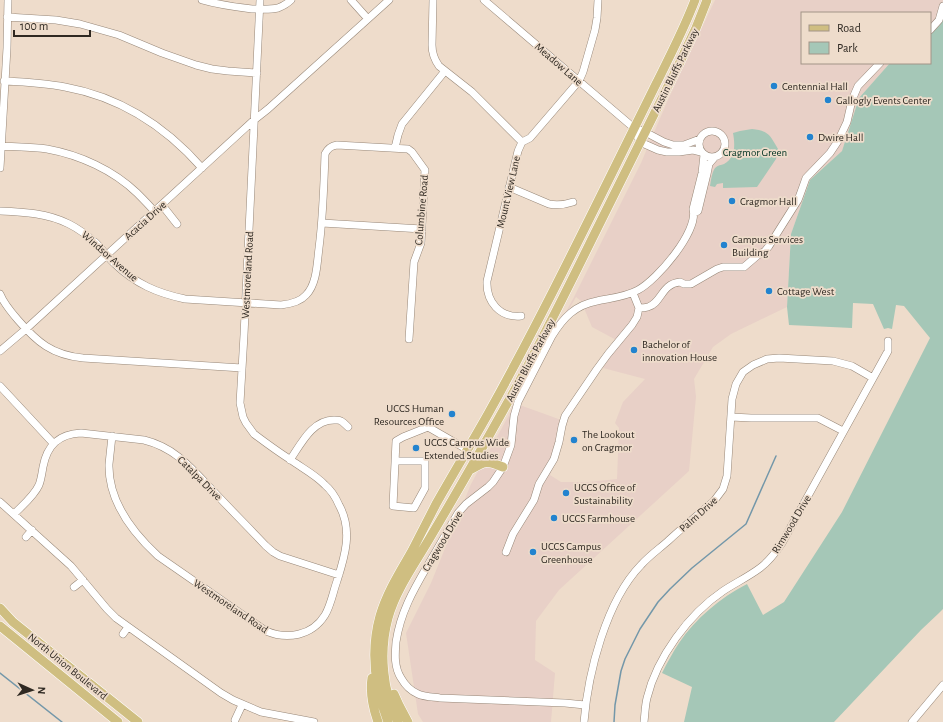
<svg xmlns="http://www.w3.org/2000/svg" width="943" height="722" viewBox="0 0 943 722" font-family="'Alegreya Sans',sans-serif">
  <rect width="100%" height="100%" fill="#eedccb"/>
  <path fill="#e8d0c7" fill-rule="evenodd" d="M715 0H943V17L940 25 930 35V13H802V63H890L859 98 842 151 810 180 791 234 787 307 731 334 713 347 694 379 696 397 689 471 559 590 536 621 535 660 555 673 551 722H423L418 714 406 633 431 583 471 484 573 299 641 163 667 102ZM576 297 581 301 592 327 620 342 603 368 645 379 623 402 615 423 619 428 617 479 589 482H561L550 475 560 446 564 421 517 404 549 344Z"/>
  <path fill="#a5c7b7" d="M943 17V609L939 613 921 630 834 722H684L692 687 662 673C667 663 673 652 679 643 696 618 720 598 747 584L763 615 784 602 842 512 930 338 904 306 896 305 892 329 888 328 884 329 873 304 853 303 852 328 789 325 787 307 791 234 810 180 842 151 859 98 890 63H930V35L940 25Z
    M752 129C769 131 770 135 778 149L776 159 757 187 723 188V183L717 184 715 187 710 186C711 180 712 172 715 168 718 165 721 165 724 164 736 158 735 144 733 133L740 131Z"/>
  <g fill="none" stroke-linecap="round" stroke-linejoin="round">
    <path stroke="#7397a9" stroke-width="1.5" d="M0 673 62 722
      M614 722 615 705 621 671 625 659 640 629 658 602 670 589 692 568 746 524 776 456"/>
    <g stroke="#978778" stroke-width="8">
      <path id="minor" d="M202 0C219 5 235 7 252 9 260 9 270 10 278 8 283 6 287 4 291 0
        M351 0 368 19
        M433 0 432 45C432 53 434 59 439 66L472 92 522 142
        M484 0 634 128 645 132 664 142 673 145H684L700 139
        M7 17 56 20 80 24 119 35 162 53 196 65 212 69 228 71 257 73
        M930 30 939 20 943 6
        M4 81C25 82 45 83 65 87 120 97 166 127 202 168
        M634 128 640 142 658 150 667 152H679L693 150 701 152
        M699 144a13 13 0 1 1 26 0a13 13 0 1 1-26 0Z
        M1 146C16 147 32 147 47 149 80 155 113 170 137 193 143 199 149 205 154 211
        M395 148 398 135 402 124 445 71
        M0 168 7 48 8 0
        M509 187 549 204C558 206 564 205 573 202
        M162 205 177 224
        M0 211C24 212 47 213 69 224 79 229 88 236 96 243 103 250 108 258 115 264 136 284 157 293 185 299L281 305C290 304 300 302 306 295 317 284 317 263 319 248 323 217 324 185 325 154 328 148 331 146 337 145L408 149 412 152 425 170 421 243 414 262 409 339
        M694 213 698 211 707 174 709 164 715 157
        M322 223 422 229
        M0 294C4 304 11 312 18 320 37 342 52 355 83 358L242 368
        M639 308C642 308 645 308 648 307 662 303 661 284 680 282L684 284H691L717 269 723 267H744L758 255 765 251 769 246 798 200 801 192 806 178 830 153 838 141 847 122 852 100 858 86 880 63
        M521 316C500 318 486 302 487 281L518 151 522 142 530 138 579 81 583 72 595 30 597 18 598 0
        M0 351 26 329 254 120 268 109 389 0
        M0 386 53 443
        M731 417 751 418H818L843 431
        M112 436C111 446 110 455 109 464 108 501 132 532 158 556L266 631C287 640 312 636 325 615 331 605 333 592 337 581 345 556 353 530 339 505 336 498 331 490 325 485 316 475 302 468 291 460 278 452 266 443 254 434L246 423 243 417 240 403 244 335 260 0
        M290 460C301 444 312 420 334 420 335 420 340 420 341 421 343 422 346 425 348 427
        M395 461H425V488L414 508 393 506 396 441 403 437 428 427 468 450
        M0 502 71 566 107 609 116 618 221 693 233 700 261 712 314 722
        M14 514C23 505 34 496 39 485 41 480 42 473 43 467 47 445 59 434 81 433L144 440C177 448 194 471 217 495 233 512 250 529 266 546L273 552 280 556 339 575
        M26 537 32 530
        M506 552 513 534 534 500 539 484 554 459 559 442 562 426 565 416 597 369 608 354 632 325 637 317 639 308 633 293
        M74 587 83 580
        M123 634 128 627
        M585 705 565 703 440 698C433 697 425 697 418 694 411 691 405 685 401 678 394 667 395 654 396 642 401 609 416 586 432 558 441 543 449 528 458 513L466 504 488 487 493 482 503 467 511 445 514 416 518 402 552 336C563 318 575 305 597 301 611 298 625 297 638 290 657 280 699 231 693 209L702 173 704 155
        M235 720 242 705
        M584 722C588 673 606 601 641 565 649 556 659 549 668 541 683 527 699 514 714 501L723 489 727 476 732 399 736 384 743 372 753 365 767 359 779 358 833 361 852 366 873 378
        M644 722C645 714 645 706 647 698 657 657 689 614 723 591 735 583 748 577 760 568 768 562 776 552 782 543L888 351V341
        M912 722 943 685"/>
    </g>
    <g stroke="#fff" stroke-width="10">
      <path id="major" d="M470 470C485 461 486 460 503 467
        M0 608 13 622 138 722
        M0 626 118 722
        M372 678C370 692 373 708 378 722
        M394 694 399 705 408 722
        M388 722C375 688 370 652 380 616 387 592 400 572 412 551 420 535 428 520 436 504 453 474 471 444 488 414 533 333 574 250 615 167 629 139 642 112 656 84 670 56 684 29 695 0
        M398 722C382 691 379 651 388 618 396 589 416 562 431 536 456 494 480 452 504 409 536 353 564 296 592 239 621 180 650 122 679 64L696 28 707 0"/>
    </g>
    <use href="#minor" stroke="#fff" stroke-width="7"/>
    <use href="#major" stroke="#cfbe81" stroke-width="9"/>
  </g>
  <g fill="#2283cf" stroke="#eedccb" stroke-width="1.5">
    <circle cx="774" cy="86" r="4"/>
    <circle cx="828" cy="100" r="4"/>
    <circle cx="810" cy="137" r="4"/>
    <circle cx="732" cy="201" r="4"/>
    <circle cx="724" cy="245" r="4"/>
    <circle cx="769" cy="291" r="4"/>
    <circle cx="634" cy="350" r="4"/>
    <circle cx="452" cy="414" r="4"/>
    <circle cx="574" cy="440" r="4"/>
    <circle cx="416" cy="448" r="4"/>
    <circle cx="566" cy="493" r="4"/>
    <circle cx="554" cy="518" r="4"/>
    <circle cx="533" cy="552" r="4"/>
  </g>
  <g text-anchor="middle" stroke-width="3.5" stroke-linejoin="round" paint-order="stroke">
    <g font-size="11" fill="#2f2922" stroke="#eedccb">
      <text transform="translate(559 64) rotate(41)" y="4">Meadow Lane</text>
      <text transform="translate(675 70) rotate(-64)" y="4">Austin Bluffs Parkway</text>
      <text transform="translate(508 192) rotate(-77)" y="4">Mount View Lane</text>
      <text transform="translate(421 210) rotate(-85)" y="4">Columbine Road</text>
      <text transform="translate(145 220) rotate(-42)" y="4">Acacia Drive</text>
      <text transform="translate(110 256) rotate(41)" y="4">Windsor Avenue</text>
      <text transform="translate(247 275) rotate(-87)" y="4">Westmoreland Road</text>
      <text transform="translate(530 360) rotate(-62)" y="4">Austin Bluffs Parkway</text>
      <text transform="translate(200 478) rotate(45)" y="4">Catalpa Drive</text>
      <text transform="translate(698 514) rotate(-42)" y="4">Palm Drive</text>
      <text transform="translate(791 524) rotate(-59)" y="4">Rimwood Drive</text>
      <text transform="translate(442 541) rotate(-59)" y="4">Cragwood Drive</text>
      <text transform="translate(231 606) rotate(34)" y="4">Westmoreland Road</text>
      <text transform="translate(68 666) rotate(39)" y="4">North Union Boulevard</text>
    </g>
    <g font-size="11" fill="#2f2922" stroke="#eedccb" text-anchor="start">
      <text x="782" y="90">Centennial Hall</text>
      <text x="836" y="104">Gallogly Events Center</text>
      <text x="818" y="141">Dwire Hall</text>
      <text x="740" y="205">Cragmor Hall</text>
      <text x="732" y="243">Campus Services<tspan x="732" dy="13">Building</tspan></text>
      <text x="777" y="295">Cottage West</text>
      <text x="642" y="348">Bachelor of<tspan x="642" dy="13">innovation House</tspan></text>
      <text x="444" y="412" text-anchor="end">UCCS Human<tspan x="444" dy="13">Resources Office</tspan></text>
      <text x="582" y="438">The Lookout<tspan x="582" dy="13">on Cragmor</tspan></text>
      <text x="424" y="446">UCCS Campus Wide<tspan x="424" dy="13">Extended Studies</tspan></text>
      <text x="574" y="491">UCCS Office of<tspan x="574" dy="13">Sustainability</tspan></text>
      <text x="562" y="522">UCCS Farmhouse</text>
      <text x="541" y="550">UCCS Campus<tspan x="541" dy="13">Greenhouse</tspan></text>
    </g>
    <g font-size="11" fill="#032" stroke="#eedccb">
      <text x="755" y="156">Cragmor Green</text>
    </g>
  </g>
  <rect x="801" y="12" width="130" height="52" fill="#eedccb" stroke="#a29487"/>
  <rect x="809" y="25" width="20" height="6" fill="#cfbe81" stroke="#a29487"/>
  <text x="837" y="32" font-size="12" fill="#2f2922">Road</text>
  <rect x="809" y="42" width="20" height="12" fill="#a5c7b7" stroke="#a29487"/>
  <text x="837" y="52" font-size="12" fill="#2f2922">Park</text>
  <g transform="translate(32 690) rotate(93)" stroke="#eedccb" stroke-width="3" paint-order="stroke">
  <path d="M0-3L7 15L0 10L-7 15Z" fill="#2f2922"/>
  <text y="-6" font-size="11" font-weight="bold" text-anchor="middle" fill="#2f2922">N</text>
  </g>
  <path d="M14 30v6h76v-6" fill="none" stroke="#2f2922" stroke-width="2"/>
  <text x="20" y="30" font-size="12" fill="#2f2922" stroke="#eedccb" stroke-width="3" paint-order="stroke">100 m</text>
</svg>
